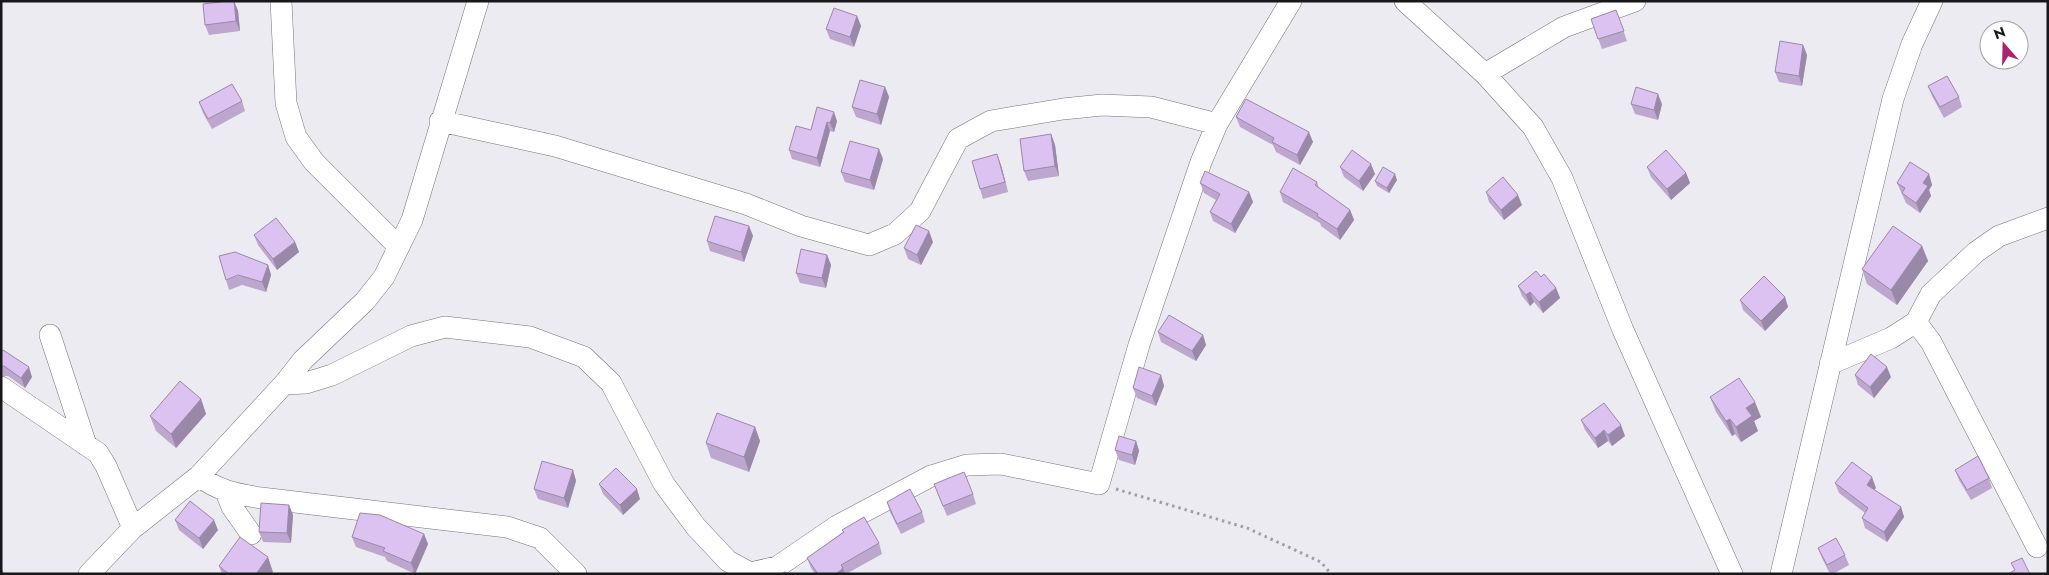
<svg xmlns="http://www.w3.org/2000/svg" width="2049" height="575" viewBox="0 0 2049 575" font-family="Jost,sans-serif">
  <rect width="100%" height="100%" fill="#ecebf1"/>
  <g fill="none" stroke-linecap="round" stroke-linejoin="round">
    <g stroke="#757479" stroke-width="22">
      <path id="minor" d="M281 1 286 103 296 137 314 162 399 247
        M1405 1 1485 74 1533 127 1562 178 1623 330 1732 574
        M1485 74 1564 27 1635 1
        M440 121 555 146 746 204 801 226 869 245 895 234 920 211 958 139 991 121 1063 109 1102 105 1151 107 1217 124
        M1916 322 1931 342 2037 547
        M50 335 86 445
        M1830 364 1891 338 1916 322 1931 294 1976 252 1999 236 2048 218
        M284 384 306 383 332 375 411 336 445 327 530 337 584 357 611 383 664 484 696 527 728 561 750 573 777 567 837 526 931 476 967 465 1001 464 1099 484 1139 345 1201 162 1217 124 1291 1
        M1 387 98 453 106 466 133 528
        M199 476C218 491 237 494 261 498L507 527 540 538 576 574
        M226 492 232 507 251 534
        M89 574 133 528 199 476 284 384 303 360 365 301 384 277 412 220 478 1
        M1781 574 1893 99 1912 44 1932 1"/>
    </g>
    <path stroke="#9f9fa3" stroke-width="3" stroke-dasharray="2.5 4" stroke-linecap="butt" d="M1116 489 1247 528 1321 562 1331 574"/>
    <use href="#minor" stroke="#fff" stroke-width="21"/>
  </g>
  <path fill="#bda7cf" d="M234 1 238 11 240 31 209 35 205 25Z
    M1616 10 1627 41 1602 49 1591 19Z
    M857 16 861 26 854 47 830 39 826 29Z
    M1803 45 1807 55 1802 86 1779 82 1775 72Z
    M1928 86 1959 97 1962 107 1944 118 1932 96Z
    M885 87 889 97 881 125 856 117 852 107Z
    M242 101 245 111 212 129 203 113 199 102Z
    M1631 104H1662L1658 120 1635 114Z
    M817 107 837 121 834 132 830 131 820 167 792 159 789 150 811 130Z
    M1236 117 1313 142 1300 165 1276 152 1273 145 1240 127Z
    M1051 134 1055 145 1059 176 1028 181 1024 171Z
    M883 159 874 190 845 182 841 172Z
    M1001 165 1008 192 983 199 980 189Z
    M1340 167 1375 174 1363 191 1344 177Z
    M1647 167 1686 173 1690 183 1671 200 1651 177Z
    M1929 174 1932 185 1929 190 1931 196 1920 213 1906 203 1897 183Z
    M1397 180 1389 193 1377 186 1375 181Z
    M1317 182 1319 188 1350 210 1354 220 1340 240 1321 226 1320 223 1283 202 1280 192Z
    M1200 183 1249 192 1253 202 1235 233 1213 221 1210 212 1216 200 1204 193Z
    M1486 192 1522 205 1504 220 1489 202Z
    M749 226 753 236 744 262 710 251 707 241Z
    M254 235 295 242 299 252 277 270 258 245Z
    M933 242 921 265 908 259 904 248Z
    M1922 246 1928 261 1897 305 1867 284 1862 269Z
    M827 255 831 265 826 288 800 283 796 273Z
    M268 265 271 275 266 292 242 285 229 290 226 280Z
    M1541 277 1556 288 1560 298 1543 313 1534 302 1530 306 1522 296 1518 286Z
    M1785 297 1788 307 1765 331 1743 310 1740 300Z
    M1158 332 1203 335 1206 345 1196 361 1161 342Z
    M1 353 32 377 25 388 8 376H1Z
    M1161 375 1164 386 1156 406 1137 398 1133 388Z
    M1855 375 1891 377 1874 398 1858 385Z
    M1710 397 1761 417 1754 421 1758 431 1741 442 1735 434 1732 436 1716 412Z
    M201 399 206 414 176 448 156 431 150 416Z
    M1581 420 1625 436 1612 446 1608 441 1598 448 1585 430Z
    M755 427 760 441 749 472 711 458 706 443Z
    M1136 441 1139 451 1135 465 1119 460 1115 450Z
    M573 470 576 481 568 508 538 499 534 489Z
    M1955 470 1989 478 1992 488 1971 500 1959 480Z
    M1835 483 1876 488 1874 490 1901 507 1904 517 1887 542 1865 528 1862 518 1865 513 1839 493Z
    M599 484 640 499 623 515 603 494Z
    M938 494H973L976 504 947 516Z
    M887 502 922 512 925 522 901 534 890 512Z
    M289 505 293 515 291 543 263 542 259 532Z
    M175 520 218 530 203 549 179 530Z
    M842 530 879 543 882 554 846 574H815L811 568 807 558 843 532Z
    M424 534 428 544 415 574 387 561 385 557 356 547 352 537Z
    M1818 548 1845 555 1849 565 1833 574H1830L1822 558Z
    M219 566 273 572 271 574H222Z"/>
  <path fill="#9a88a9" d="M234 1 238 11 240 31 236 21Z
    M857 16 861 26 854 47 850 37Z
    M1803 45 1807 55 1802 86 1799 76Z
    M885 87 889 97 881 125 877 114Z
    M1658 94 1662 104 1658 120 1654 110Z
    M834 112 837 121 834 132 830 123Z
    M827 122 830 131 820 167 817 158Z
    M1309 132 1313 142 1300 165 1297 155Z
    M1051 134 1055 145 1059 176 1055 166Z
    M879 149 883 159 874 190 870 180Z
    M997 154 1001 165 1008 192 1005 182Z
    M1371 164 1375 174 1363 191 1359 181Z
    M1686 173 1690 183 1671 200 1667 189Z
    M1395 174 1397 180 1389 193 1387 188Z
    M1929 174 1932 185 1929 190 1931 196 1920 213 1916 203 1923 183Z
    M1249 192 1253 202 1235 233 1231 224Z
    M1518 195 1522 205 1504 220 1501 210Z
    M1350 210 1354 220 1340 240 1337 229Z
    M749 226 753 236 744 262 741 252Z
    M929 231 933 242 921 265 917 255Z
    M295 242 299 252 277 270 273 259Z
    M1922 246 1928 261 1897 305 1891 290Z
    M827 255 831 265 826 288 822 278Z
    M268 265 271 275 266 292 262 282Z
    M1556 288 1560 298 1543 313 1539 302Z
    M1530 292 1534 302 1530 306 1526 295Z
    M1785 297 1788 307 1765 331 1761 321Z
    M1203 335 1206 345 1196 361 1192 351Z
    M29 367 32 377 25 388 21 378Z
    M1887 367 1891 377 1874 398 1870 387Z
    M1161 375 1164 386 1156 406 1152 396Z
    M201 399 206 414 176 448 171 434Z
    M1755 402 1761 417 1754 421 1758 431 1741 442 1736 427 1746 408Z
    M1730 419 1735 434 1732 436 1726 421Z
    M1621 425 1625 436 1612 446 1608 435Z
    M755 427 760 441 749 472 744 457Z
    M1604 430 1608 441 1598 448 1595 438Z
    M1136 441 1139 451 1135 465 1132 455Z
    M573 470 576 481 568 508 564 498Z
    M1872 477 1876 488 1870 495 1867 485Z
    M637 489 640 499 623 515 620 505Z
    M289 505 293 515 291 543 287 533Z
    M1901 507 1904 517 1887 542 1884 532Z
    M214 520 218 530 203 549 199 538Z
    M424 534 428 544 415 574 411 563Z
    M268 557 273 572 271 574H256Z
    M1 567 4 574H1Z
    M843 568 845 574H836Z"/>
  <path fill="#dcc2f1" stroke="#9a88a9" d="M228 1H234L236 21 205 25 203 4Z
    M834 8 857 16 850 37 826 29Z
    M1616 10 1624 31 1598 39 1591 19Z
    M1780 41 1803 45 1799 76 1775 72Z
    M1947 76 1959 97 1940 107 1928 86Z
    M860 80 885 87 877 114 852 107Z
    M232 84 242 101 208 119 199 102Z
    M1636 87 1658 94 1654 110 1631 104Z
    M1246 99 1309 132 1297 155 1272 142 1274 138 1236 117Z
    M817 107 834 112 830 123 827 122 817 158 789 150 796 126 811 130Z
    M1051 134 1055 166 1024 171 1020 139Z
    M850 141 879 149 870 180 841 172Z
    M1352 150 1371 164 1359 181 1340 167Z
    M1666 150 1686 173 1667 189 1647 167Z
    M997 154 1005 182 980 189 972 161Z
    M1910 162 1929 174 1923 183 1928 186 1916 203 1902 193 1905 188 1897 183Z
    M1383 167 1395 174 1387 188 1375 181Z
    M1293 168 1317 182 1315 185 1350 210 1337 229 1317 216 1318 214 1280 192Z
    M1205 171 1249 192 1231 224 1210 212 1220 194 1200 183Z
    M1503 177 1518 195 1501 210 1486 192Z
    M715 216 749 226 741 252 707 241Z
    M276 218 295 242 273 259 254 235Z
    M916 225 929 231 917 255 904 248Z
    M1893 226 1922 246 1891 290 1862 269Z
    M801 249 827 255 822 278 796 273Z
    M235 252 268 265 262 282 238 275 226 280 219 256Z
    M1536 271 1541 277 1544 274 1556 288 1539 302 1530 292 1526 295 1518 286Z
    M1764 276 1785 297 1761 321 1740 300Z
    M1169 315 1203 335 1192 351 1158 332Z
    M3 350 29 367 21 378 4 366H1V353Z
    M1871 354 1887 367 1870 387 1855 375Z
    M1139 367 1161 375 1152 396 1133 388Z
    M1739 378 1755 402 1746 408 1752 416 1736 427 1730 419 1726 421 1710 397Z
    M180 381 201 399 171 434 150 416Z
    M1604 403 1621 425 1608 435 1604 430 1595 438 1581 420Z
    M717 413 755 427 744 457 706 443Z
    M1119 436 1136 441 1132 455 1115 450Z
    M1978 456 1989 478 1967 490 1955 470Z
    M542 461 573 470 564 498 534 489Z
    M1852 462 1872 477 1867 485 1901 507 1884 532 1862 518 1868 508 1835 483Z
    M616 468 637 489 620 505 599 484Z
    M964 472 973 494 943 506 934 484Z
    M910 489 922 512 897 524 887 502Z
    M190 501 214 520 199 538 175 520Z
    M261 503 289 505 287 533 259 532Z
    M360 513 380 515 424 534 411 563 383 551 385 548 352 537Z
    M864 517 879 543 841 565 843 568 836 574H818L807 558 844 532 842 530Z
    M240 537 268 557 256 574H229L219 566Z
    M1836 538 1845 555 1827 565 1818 548Z
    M2022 558 2030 574H2008L2015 570 2011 563Z
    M785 572 789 574H781Z"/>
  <rect width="2049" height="575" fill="none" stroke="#18181a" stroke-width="5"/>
  <g transform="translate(2004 45) rotate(340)"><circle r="24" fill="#ffffff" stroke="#a3a3a3"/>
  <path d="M0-4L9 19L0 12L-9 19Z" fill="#aa246d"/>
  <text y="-8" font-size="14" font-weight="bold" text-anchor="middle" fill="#18181a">N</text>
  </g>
</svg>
